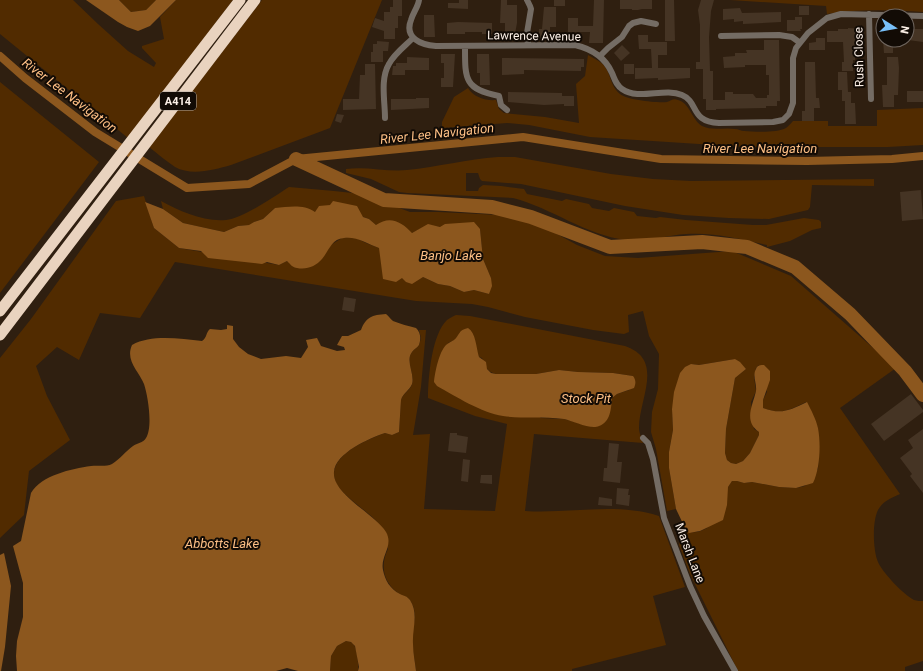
<svg xmlns="http://www.w3.org/2000/svg" width="923" height="671" viewBox="0 0 923 671" font-family="Roboto,sans-serif">
  <rect width="100%" height="100%" fill="#2f1f10"/>
  <path fill="#512b00" fill-rule="evenodd" d="M0 0H73L98 24 128 51 154 67 156 63 142 48V46L164 39 160 17 176 0H233L128 138 0 34Z
    M119 0H156L146 10 131 12Z
    M262 0H382L330 128 231 165C214 170 191 176 175 167 166 161 158 154 149 147Z
    M730 0H923V12C891 10 859 9 827 14L826 6Z
    M588 55C595 59 603 62 607 70 611 78 612 88 620 94 627 100 657 103 667 102 671 101 673 98 678 100 690 103 692 120 702 126 712 131 725 127 735 129 738 129 741 131 744 131 755 132 777 133 786 128 789 126 791 123 793 121H828V126H877V110L923 108V145L888 147H746L590 137 529 125 507 123 442 128V122L454 97 468 88C473 97 486 101 496 100L499 109 504 113 545 117 579 123 576 84 585 76Z
    M0 82 99 162 0 293Z
    M498 157H515L611 174 653 179 691 181 874 179V186L812 185 810 207 808 210 769 219 729 218 683 215 625 206 521 184 482 181 480 179 478 173H466V191H478L479 188 483 185 501 186 524 189 527 194 562 201 566 199 589 204 592 208 609 211 614 208 634 212 637 216 656 218 660 217 686 220 753 225H766L804 218 819 220 821 222V228L812 230 790 241 767 247V245C740 239 714 232 686 234 666 235 647 243 626 240 585 235 552 208 513 198L407 193 399 192 371 179 346 173V169C366 166 387 172 407 170 438 167 467 159 498 157Z
    M289 187 334 191 362 194 410 212H439L518 216 537 223 577 245 605 256 638 258 732 251 791 276 896 368 840 408 900 494C891 498 883 501 878 510 872 522 873 550 878 562 882 572 904 595 914 600 917 601 920 601 923 601V661L905 667V671H738L690 574 679 545 680 539 686 530C693 535 701 531 707 528L728 487 732 481H737L744 483 752 482 779 487 796 488 805 486 818 469 819 448 818 428 806 402C789 410 782 415 763 408V400L767 392 759 365 756 368 754 377 756 391 751 402 754 429 759 432V435L750 453 743 461 736 464 731 463 727 460 725 453 726 429 735 378 746 369 735 359 699 365 691 364 672 409 673 430 669 452V468L676 509 667 511 656 449 651 432 652 412 658 389 659 354 649 336 643 311 628 315 629 332 624 334 593 330 525 317 488 307 472 304 416 301 175 262 140 318 100 313 79 360 57 347 36 366 47 396 70 440 29 471 24 515 0 538V358L31 319 116 201 144 196 154 228 179 248 279 265 287 261 296 268 322 258 329 246 342 238 354 237 366 243 379 248 402 278 423 277 438 284 450 286 464 292 474 290 489 294 491 278 483 259 480 229 440 227 428 225 412 233 376 225 369 219 330 205 315 212 275 208 263 219 254 222 250 225 238 226 224 232 183 223 163 209 161 201C180 211 203 222 226 220 242 219 275 196 289 187Z
    M456 315 470 316 625 346C665 360 639 398 639 428 639 433 642 439 643 443L534 434 525 511C570 514 615 502 659 516L685 587 653 596 666 645 572 669V671H416C415 660 412 649 412 637 413 626 417 617 413 606 409 595 405 598 398 593 383 582 380 565 388 549 384 541 382 531 378 523 372 515 351 501 343 492 314 463 362 441 385 433L392 435 399 432 401 400C403 393 410 391 412 384 415 374 405 361 412 352 414 349 417 348 419 345L421 338 419 330H426L421 387 413 435 430 434 424 509 495 511 507 424 475 416 428 398C428 377 432 334 447 320 450 318 453 316 456 315ZM455 340 476 348 479 357 482 358C485 366 487 372 496 374H536L559 370 578 372 613 373 633 376 629 390 617 394 612 398 611 405 593 427 564 419 541 418 448 343Z
    M346 641C349 641 352 642 354 645 357 649 359 666 358 671H330L331 656 337 646Z"/>
  <path fill="#8c571e" d="M86 0H119L131 12 146 10 156 0H176L150 26 138 31 127 27 118 22Z
    M333 201 357 206 363 217 369 219 376 225C390 215 402 222 412 233L428 224 440 227 445 224 474 222 480 229 483 259 491 278 492 286 489 294 474 290 464 292 450 286 438 284 423 277 412 284 406 282 402 278 396 282 383 279 379 248C368 244 356 236 344 238 331 239 329 251 322 259 316 266 307 270 297 268 293 268 290 264 287 261L279 265 267 262 262 264 208 258 201 251 179 248 154 228 145 202 163 209 183 223 224 232 238 226 249 225 254 222 263 219 275 208C289 207 303 204 315 212L319 206 330 205Z
    M386 314C389 316 390 319 393 321 400 324 409 326 416 328 421 333 421 339 419 345 417 348 414 349 412 352 405 361 415 374 412 384 409 391 403 393 401 400L399 432 392 435 385 433C370 438 335 453 334 472 332 494 375 514 386 532 394 546 380 556 383 570 385 580 390 589 400 594 404 596 407 596 410 600 419 614 412 629 413 644 413 653 415 662 416 671H358L359 667 355 646 351 642 346 641 337 646 331 656 330 671H298L287 668 276 671H17L16 656 17 641 23 617V583L13 546 21 541 31 493C42 475 71 469 91 466 98 465 106 467 112 464 120 459 126 451 133 446 137 443 143 443 146 438 153 427 148 396 144 384 139 371 125 361 132 345 152 334 180 339 202 341 207 338 206 332 210 329L221 330 227 329V325L233 326V339L239 347 248 354 261 359 286 356 301 358 308 347 306 340 317 338 321 346 337 351 345 350 344 347 337 345 342 336H348L361 330C366 317 372 315 386 314Z
    M468 328C476 333 476 347 479 357L486 362 487 369 491 373 496 374H536L559 370 578 372 613 373 633 376C636 380 636 383 634 388L617 394 612 398C611 408 611 422 599 426 591 430 573 421 564 419 544 416 523 419 503 416 482 413 455 396 437 386L434 382C435 372 439 352 446 345 448 343 451 342 454 340 460 335 458 330 468 328Z
    M735 359 740 362 746 369 735 378 726 429 725 453 727 460 731 463 736 464 743 461 750 453 759 435V432C743 421 753 405 756 391 757 383 752 376 756 369 757 365 761 365 764 365L770 371V380L763 400V408C782 415 790 410 807 402 811 410 816 419 818 428 821 444 820 469 813 483L796 488 779 487 752 482 744 483 737 481H732L728 487 727 505 723 520 700 531 689 533 686 530 676 509 669 468V452L673 430 672 409 674 392 680 373 685 367 691 364 699 365Z
    M4 553 11 586 5 647 1 671H0V555Z"/>
  <g fill="none" stroke-linecap="round" stroke-linejoin="round">
    <path stroke="#8c571e" stroke-width="8" d="M0 56 25 78 95 132 187 188 249 184 296 159 523 137 661 159 807 161 892 159 923 156"/>
    <path stroke="#8c571e" stroke-width="14" d="M296 159 384 200 492 207 531 217 610 247 702 242 747 247 795 267 850 314 905 371 923 395"/>
  </g>
  <path fill="#453424" d="M393 0H402V16H398V28H395V39H384V31L372 27 375 18 384 21V12H390V7H393Z
    M459 0H468V9L448 8V3H459Z
    M501 0H507V5H517V23L514 39H505V23H500Z
    M554 0H565V6H554Z
    M594 0H604L603 43H589L590 32H568V18H578V26H593Z
    M620 0H652V9H642L638 10H632V9H620Z
    M665 0H674L675 41H665Z
    M701 0H714L711 11 709 37 710 71H713V100H725V92H733V94H753L756 98H767V95H769V75H766V65H745V67L724 68 723 57 735 56V53H747L746 50H764V40H779L780 101H777V106H766V108L716 109V110H706V99H703V69H696V62H700V25L698 10Z
    M799 6H809V15H799Z
    M544 7H556V27H550V39H539V29H542Z
    M740 8 742 13 781 12V22L743 24V21L734 22V19L723 20V9Z
    M424 15H434L435 37H424Z
    M795 17H802V29H800L801 31H787V20H795Z
    M458 22 492 23V34H482V32H465V34H447V23Z
    M848 28 864 29V43H855V60H853V71H842V62H844L843 42H827V31H838V29H848Z
    M908 29H923V42L908 40Z
    M638 35H648V42H667V55H658V68H690V78L658 80V78L635 79V68H652L651 49H639Z
    M816 38H825V50H809V43L816 42Z
    M883 40H893V53H884Z
    M377 41 389 42 388 51H383V62H371V52H373V44H377Z
    M622 45 630 53 621 61 614 53Z
    M441 54H455L453 87H441V78H444V63H441Z
    M477 54H489L490 85H480V73H477Z
    M407 57 429 58V70H405V75H392L393 66H396V63H407Z
    M887 57H898L899 68 898 95H894V107H883L882 85H887Z
    M502 58 584 59V67H581V71L524 70V74L502 75Z
    M805 62H815L816 98H819L820 108H814V121H802V111H805Z
    M365 64H375L376 109 343 110V99H359L360 75H365Z
    M624 64H634V74H624Z
    M838 72H847L848 92H851V103H855L856 124H845V101H842V90H838Z
    M907 91H923V102H907Z
    M508 92 562 93V96H574V106H564V104L544 105 508 102Z
    M416 98H429V108L391 110V99H416Z
    M337 114 344 115 341 123 335 121Z
    M921 190 923 219 902 221 900 192Z
    M344 297 356 299 354 312 342 310Z
    M911 394 923 410V412L884 441 871 424Z
    M923 429V493L910 476 912 474 900 458 913 448 908 440Z
    M450 433H457V435L468 437 466 453 448 451Z
    M609 443 619 444 617 462H622L620 483 603 481 604 468H607Z
    M463 459 470 460 468 482 461 481Z
    M481 475H492V484L480 483Z
    M617 488 629 489 628 495H630L629 506 616 504Z
    M599 497 612 499V506L598 505Z"/>
  <g fill="none" stroke-linecap="round" stroke-linejoin="round">
    <path stroke="#746c64" stroke-width="6" d="M419 0C418 7 413 13 411 20 404 38 421 45 436 46L575 45C592 49 605 57 612 73 615 80 616 85 622 89 639 101 664 87 682 95 699 102 690 122 719 123L773 122 783 120 789 114 793 103V58L796 48 808 33 827 18 841 14 923 16
      M527 0 530 6 531 9 527 33 528 45
      M869 14 871 99
      M721 36 779 35 792 37 799 42
      M465 46C465 79 464 89 499 96L501 105 507 110
      M600 56 608 48 622 37 629 26 633 23 641 21 656 24
      M385 118C385 101 380 79 389 64 394 54 405 46 413 38
      M643 438 648 443 653 459 664 518 690 586 704 616 735 671"/>
    <path stroke="#e9d3bf" stroke-width="11" d="M0 311 240 0
      M0 335 255 0"/>
  </g>
  <g text-anchor="middle" stroke-width="4" stroke-linejoin="round" paint-order="stroke">
    <rect fill="#120b05" stroke="#b5aba2" stroke-width="1" x="160" y="92" width="36" height="18" rx="3"/>
    <g font-size="11" font-weight="bold" fill="#fbefe6">
      <text x="178" y="105">A414</text>
    </g>
    <g font-size="12" fill="#fbefe6" stroke="#120b05">
      <text transform="translate(534 36) rotate(1)" y="4">Lawrence Avenue</text>
      <text transform="translate(859 57) rotate(-91)" y="4">Rush Close</text>
      <text transform="translate(690 553) rotate(69)" y="4">Marsh Lane</text>
    </g>
    <g font-size="13" font-style="italic" fill="#fdbf85" stroke="#120b05">
      <text transform="translate(70 95) rotate(37)" y="5">River Lee Navigation</text>
      <text transform="translate(437 133) rotate(-6)" y="5">River Lee Navigation</text>
      <text x="760" y="153">River Lee Navigation</text>
      <text x="451" y="260">Banjo Lake</text>
      <text x="586" y="403">Stock Pit</text>
      <text x="222" y="548">Abbotts Lake</text>
    </g>
  </g>
  <g transform="translate(895 28) rotate(101)"><circle r="19" fill="#120b05" stroke="#6f665f"/>
  <path d="M0-3L7 15L0 10L-7 15Z" fill="#78bff8"/>
  <text y="-6" font-size="11" font-weight="bold" text-anchor="middle" fill="#fbefe6">N</text>
  </g>
</svg>
